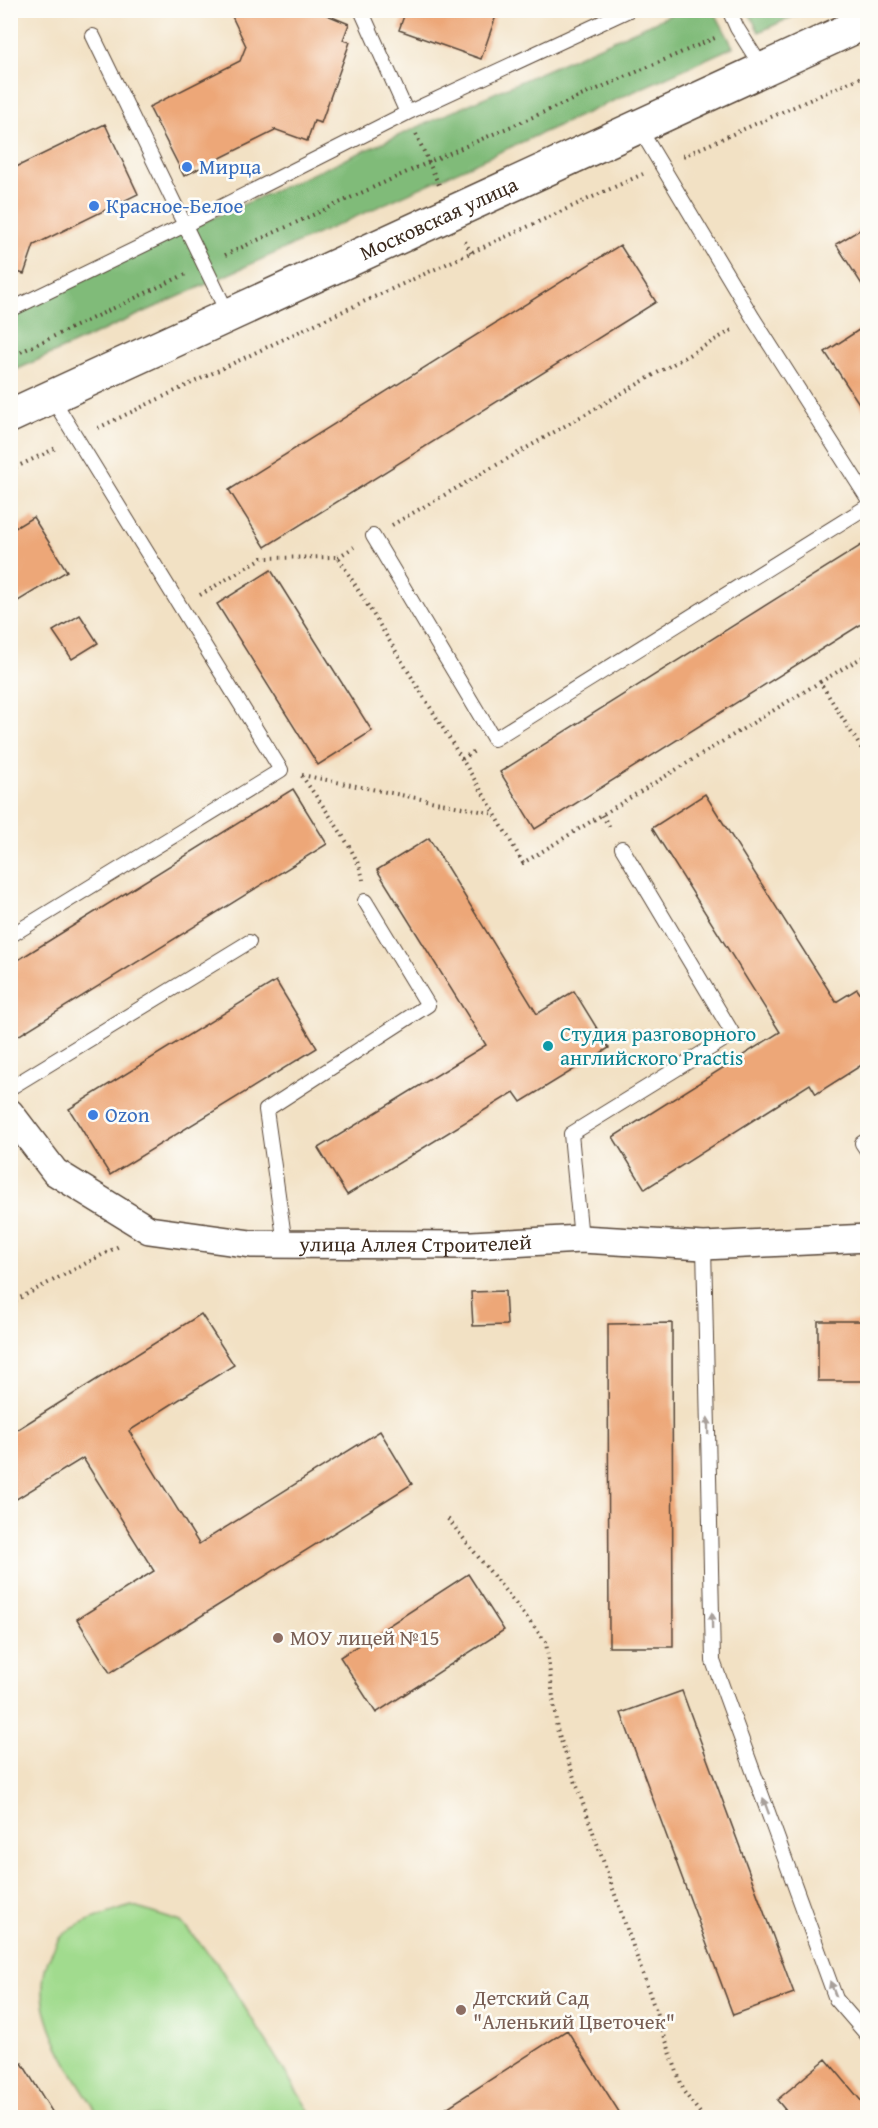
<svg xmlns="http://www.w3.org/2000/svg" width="878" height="2128" viewBox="0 0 878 2128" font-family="'Gentium Book Plus',serif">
  <rect width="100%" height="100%" fill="#fdfcf7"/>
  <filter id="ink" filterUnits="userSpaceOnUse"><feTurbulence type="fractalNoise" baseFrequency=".0167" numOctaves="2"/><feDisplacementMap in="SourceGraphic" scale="12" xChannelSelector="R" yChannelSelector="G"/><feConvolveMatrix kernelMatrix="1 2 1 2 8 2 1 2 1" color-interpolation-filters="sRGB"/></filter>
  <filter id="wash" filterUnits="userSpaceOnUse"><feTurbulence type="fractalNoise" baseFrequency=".008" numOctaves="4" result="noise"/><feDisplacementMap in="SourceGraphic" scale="24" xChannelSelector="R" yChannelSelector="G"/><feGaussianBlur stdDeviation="1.35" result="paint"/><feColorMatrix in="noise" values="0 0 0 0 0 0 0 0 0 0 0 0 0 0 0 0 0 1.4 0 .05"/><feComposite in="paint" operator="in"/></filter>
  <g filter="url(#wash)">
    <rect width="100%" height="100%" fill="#f2e1c4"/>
    <path fill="#a1db8e" stroke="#6e8256" stroke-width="1.5" d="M131 1906 181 1922 217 1963 313 2117H100C73 2072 23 2008 51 1954 54 1949 56 1942 60 1938 75 1922 111 1913 131 1906Z"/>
    <path fill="#80bb79" stroke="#5e724c" stroke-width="1.5" d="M679 11H714L733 47 11 372 10 308Z
      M748 11H805L759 32Z"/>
    <g id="blocks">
      <path fill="#eda778" d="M229 10H315L349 24 343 40 350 42 321 123 314 121 307 141 274 129 275 131 184 176 149 107 240 61 246 46Z
        M406 10H498L481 59 399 30Z
        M105 124 138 194 34 245 24 274 10 270V170Z
        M868 225V294L836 244Z
        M620 245 656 302 265 547 229 490Z
        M868 324V417L825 352Z
        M33 517 67 571 10 606V531Z
        M868 541V620L535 829 500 772Z
        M271 570 372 731 318 765 217 604Z
        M80 615 98 643 72 659 53 631Z
        M293 789 327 844 10 1041V965Z
        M705 794 836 1002 857 989 868 1005V1061L816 1094 810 1084 645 1189 613 1137 780 1032 652 828Z
        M429 838 537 1014 574 991 609 1048 521 1102 514 1092 347 1195 318 1148 486 1045 377 870Z
        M276 981 317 1048 110 1175 69 1109Z
        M505 1291 507 1325 473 1326 471 1292Z
        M201 1314 234 1365 129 1431 199 1544 380 1431 412 1484 110 1673 77 1619 154 1571 83 1458 10 1503V1434Z
        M818 1321H868V1381H818Z
        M672 1323 673 1647H609L608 1324Z
        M468 1574 504 1630 376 1713 340 1657Z
        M682 1691 794 1993 733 2015 621 1713Z
        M567 2030 623 2118H431Z
        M826 2059 868 2109V2118H792L777 2100Z
        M22 2063 56 2118H10V2071Z"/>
    </g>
  </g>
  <g filter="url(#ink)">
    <use href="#blocks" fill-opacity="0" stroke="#564537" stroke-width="1.5"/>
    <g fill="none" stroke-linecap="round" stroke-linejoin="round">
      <g stroke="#564537" stroke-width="16">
        <path id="lane" d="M361 10 407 113
          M729 10 737 28 763 69
          M93 36 229 316
          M638 126 753 318 868 499
          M10 310 185 225 407 113 629 10
          M373 536 494 739 868 506
          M10 936 281 770 52 398
          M10 1088 249 942
          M868 1140 862 1143 868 1152
          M581 1239 571 1134 733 1034 622 848
          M285 1244 266 1110 428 1005 365 901
          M704 1246 713 1661 836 1999 868 2036"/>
      </g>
      <g stroke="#564537" stroke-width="30">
        <g id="street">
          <path id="s1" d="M10 1113 55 1172 149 1230 251 1244 472 1245 581 1239 704 1246 868 1238"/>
        </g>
      </g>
      <g stroke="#564537" stroke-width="36">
        <g id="secondary">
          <path id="s2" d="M10 416 868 21"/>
        </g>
      </g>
      <path stroke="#564537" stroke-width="4" stroke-dasharray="1.5 4.5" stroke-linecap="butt" d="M416 134 439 185
        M683 156 868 74
        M465 241 471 253
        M225 255 429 162 717 37
        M10 357 186 274
        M98 428 315 324 643 174
        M10 470 56 448
        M392 525 734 329
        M338 557 354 547
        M200 595 262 558 338 557 495 813
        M868 654 820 682 868 759
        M462 759 476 750
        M302 775 495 814 523 863 820 682
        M302 776C318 800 360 854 363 880
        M602 815 611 829
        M10 1303 119 1246
        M448 1519 546 1642 557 1729 684 2092 704 2118"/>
      <use href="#lane" stroke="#fff" stroke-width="14"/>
      <use href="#street" stroke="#fff" stroke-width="27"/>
      <use href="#secondary" stroke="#fff" stroke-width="33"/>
    </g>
    <defs><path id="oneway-solid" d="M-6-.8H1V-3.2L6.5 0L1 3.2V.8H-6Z" transform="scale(1.5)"/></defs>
    <g fill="#a79f9a">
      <use href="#oneway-solid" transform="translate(708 1426) rotate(-91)"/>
      <use href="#oneway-solid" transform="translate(712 1621) rotate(-91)"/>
      <use href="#oneway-solid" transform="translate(766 1806) rotate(-110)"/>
      <use href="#oneway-solid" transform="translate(833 1989) rotate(-111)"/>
    </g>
  </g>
  <g fill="#3f7fe0" stroke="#fdfcf7" stroke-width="2">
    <circle cx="187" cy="167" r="6"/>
    <circle cx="94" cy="206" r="6"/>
    <circle cx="93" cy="1115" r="6"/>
  </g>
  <circle fill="#0f9aa8" stroke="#fdfcf7" stroke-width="2" cx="548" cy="1046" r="6"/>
  <g fill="#8d6e63" stroke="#fdfcf7" stroke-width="2">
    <circle cx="278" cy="1638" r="6"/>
    <circle cx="461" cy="2010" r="6"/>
  </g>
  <g text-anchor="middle" stroke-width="5" stroke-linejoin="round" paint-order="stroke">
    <g font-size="21" fill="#366cbe" stroke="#fdfcf7" text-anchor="start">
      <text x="199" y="174">Мирца</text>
      <text x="106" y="213">Красное-Белое</text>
      <text x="105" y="1122">Ozon</text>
    </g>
    <g font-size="21" fill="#3b2a1e" stroke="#fdfcf7">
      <text dy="7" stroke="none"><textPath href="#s2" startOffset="472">Московская улица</textPath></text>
      <text dy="7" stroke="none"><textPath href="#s1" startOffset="452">улица Аллея Строителей</textPath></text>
    </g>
    <g font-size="21" fill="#0d838f" stroke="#fdfcf7" text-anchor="start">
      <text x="560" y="1041">Студия разговорного<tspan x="560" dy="24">английского Practis</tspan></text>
    </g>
    <g font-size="21" fill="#785e54" stroke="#fdfcf7" text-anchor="start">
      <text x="290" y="1645">МОУ лицей №15</text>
      <text x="473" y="2005">Детский Сад<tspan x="473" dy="24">"Аленький Цветочек"</tspan></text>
    </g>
  </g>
  <rect width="878" height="2128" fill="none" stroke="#fdfcf7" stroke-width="36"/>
</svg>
